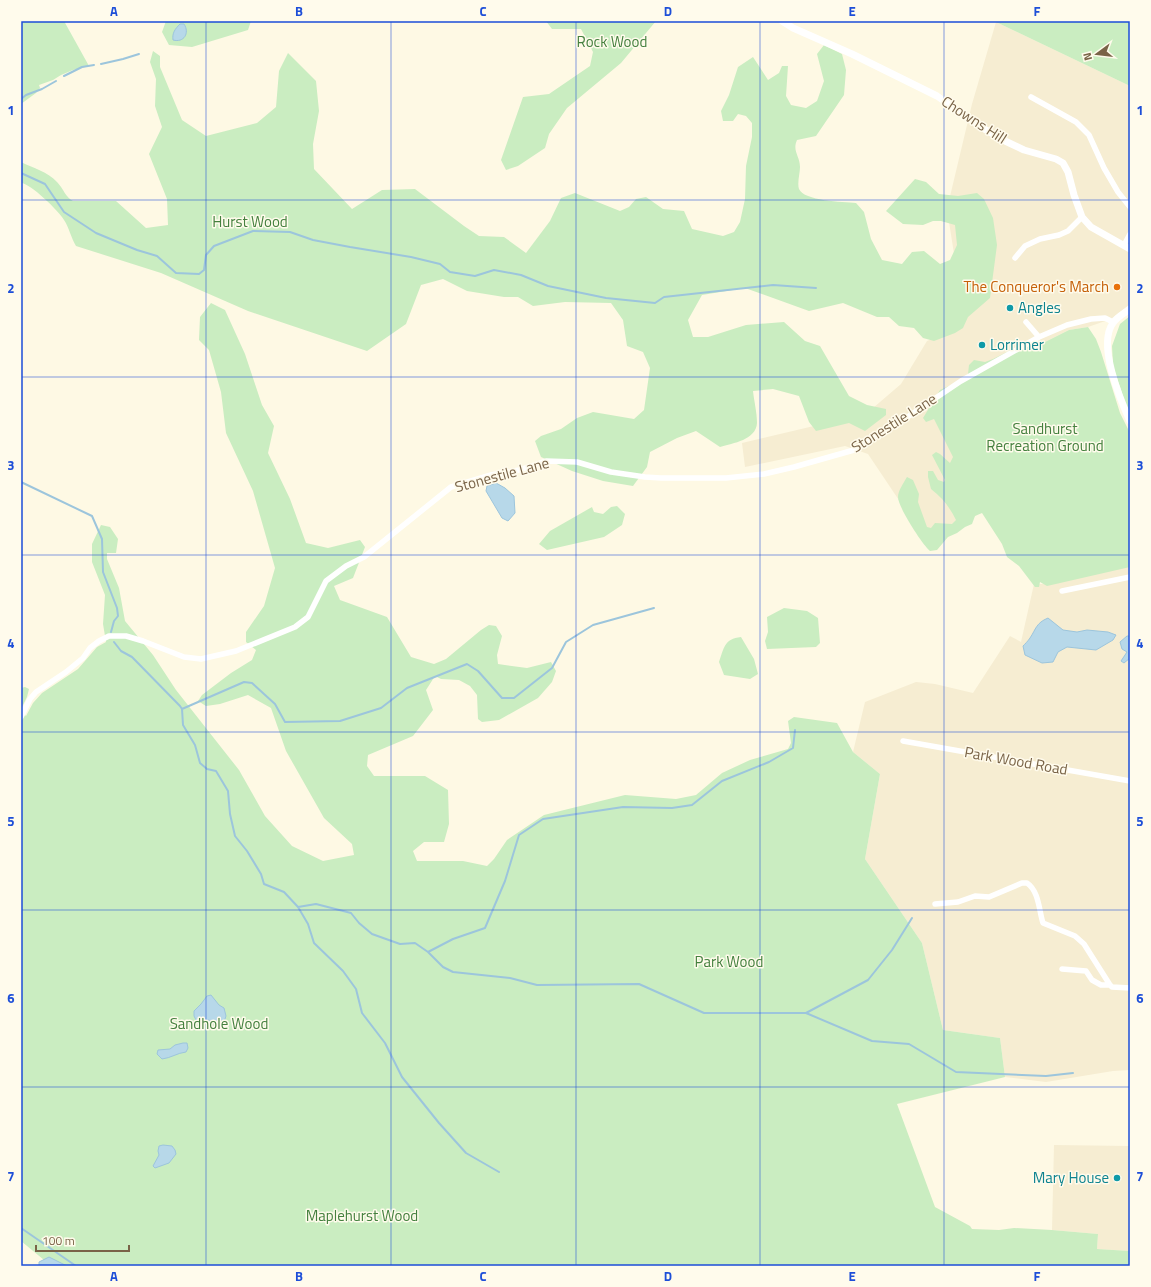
<svg xmlns="http://www.w3.org/2000/svg" width="1151" height="1287" viewBox="0 0 1151 1287" font-family="'Titillium Web',sans-serif">
  <rect width="100%" height="100%" fill="#fef9e4"/>
  <path fill="#f6edd2" d="M996 22 1130 86V304L1111 319 1088 327 1069 330 1037 346 1004 370 961 397 985 509 931 548 868 454 845 446 745 467 742 443 835 421 873 408 901 384 927 341 965 324 947 209 972 104Z
    M1130 565V1070L1113 1071 1046 1082 1005 1077 1000 1038 943 1030 922 943 865 859 880 774 853 752 865 702 916 682 935 684 973 693 1010 636 1021 642 1034 584H1042Z
    M1054 1145 1130 1146V1251L1097 1249 1098 1234 1052 1230Z"/>
  <path fill="#caedc1" d="M21 21H64L89 66 73 70 61 75 53 80 39 85 40 88 36 93 21 104Z
    M166 21H251L248 30 192 47 169 45 162 32Z
    M546 21H656L621 63 567 108 549 134 545 148 518 166 506 170 501 160 523 97 549 94 590 66 593 52 581 29H552Z
    M993 21H1130V86L996 22Z
    M824 45 842 54 846 70 844 95 816 136 797 140C792 151 800 156 800 167 800 173 797 183 799 189 804 201 843 202 856 203L864 212 871 239 882 260 902 264 912 252 924 251 940 264 950 260 957 245 955 225 941 221H933L923 225 903 224 886 211 915 179 926 182 939 194 958 196 977 193 984 199 993 218 997 245 990 298 968 317 963 328 955 333 934 341 923 338 914 328 899 326 889 317H877L843 303 809 311 745 288 702 295 688 320 693 337H708L746 325 784 322 805 341 820 346 849 396 867 405 886 409V415L865 431 849 423 816 431 809 422 799 396 773 389 753 391C754 401 757 412 757 423 756 440 733 443 720 447L696 431 677 438 650 452 647 467 633 486 603 481 572 471 541 457 535 441 541 436 561 429 577 418 593 412 634 419 644 410 650 368 643 352 627 346 623 320 611 303 565 302 533 306 518 297H504L467 291 443 279 421 285 406 324 367 351 248 311 161 273 76 246C71 238 69 227 64 220 59 211 30 183 21 183V162C33 168 48 172 57 182 63 188 66 198 73 201H116L146 228 168 225 167 199 149 154 162 127 155 106 156 79 150 62 153 51 160 56V67L182 120 206 136 257 123 276 107 279 71 288 53 316 81 319 111 313 144 314 169 352 209 382 190 415 189 464 226 479 236 504 237 526 253 550 221 561 198 575 193 620 211 629 207 636 199 646 197 663 209 684 211 692 229 723 236 734 232 740 222 745 199 746 166 752 137V123L746 116 738 114 733 121H723L721 111 729 95 738 67 753 57 768 80 779 73 782 66H788L786 96 791 105 806 108 817 101 824 81 817 54Z
    M211 303 225 310 245 354 262 405 274 426 268 453 290 499 306 543 328 548 360 540 365 547 353 578 334 586 340 600 387 617 411 657 434 664 446 659 481 630 489 625 496 626 502 636 497 655 498 664 527 668 551 662 556 671 552 682 538 698 499 720 482 722 478 719 477 695 470 686 459 680 441 679 435 676 426 690 433 710 413 736 368 755 367 766 374 776H425L448 790 449 824 444 842H424L413 851 417 861H463L487 866 494 859 507 840 544 815 625 795 676 799 696 795 722 773 750 760 788 749 791 743 788 721 794 717 837 723 853 752 880 774 865 859 922 943 943 1030 1000 1038 1005 1077 897 1104 935 1207 970 1226 972 1229 999 1230 1014 1228 1052 1230 1098 1234 1097 1249 1130 1251V1266H67L49 1258 44 1260 21 1241V712L26 716 33 703 42 693 78 669 97 647 106 642 103 624 105 595 92 562V544L101 525 110 527 118 539 116 553H107V559L119 588 125 621 153 655 176 690 239 770 265 816 292 846 323 861 354 855 352 844 324 818 286 751 271 708 248 695 220 704 206 706 198 701 202 695 231 673 252 660 256 650 246 642V632L264 606 275 568 253 491 226 433 221 392 209 350 199 340 200 317Z
    M1130 316V417L1113 366 1112 346 1120 324Z
    M1088 327 1096 339 1101 352 1120 413 1130 433V567L1047 586 1040 582 1039 587H1035L1019 566 1007 557 1002 544 982 513 975 516 972 524 965 527 957 533 948 537 937 550 930 551C922 544 898 507 898 497 898 491 904 482 907 477L913 480 919 494 918 502 927 527 931 528 935 523 952 524 956 520C950 508 943 498 931 489L928 477V471H933L938 480 944 482 945 480 932 455 936 452 940 454 950 463 953 457 934 419 926 422 923 418 940 390 956 383 968 374 969 365 974 360 985 362 993 359 1029 341 1037 346 1069 330Z
    M617 506 625 514 622 525 604 537 547 550 539 544 550 531 592 507 594 512 603 514 611 507Z
    M784 608 807 611 818 618 820 643 816 647 767 649 765 641 768 632 767 617Z
    M741 637 754 659 758 674 750 679 724 675 719 662C724 648 724 639 741 637Z
    M25 687 29 689 27 697 21 709V688Z"/>
  <path fill="#b7d8e9" stroke="#9cc5dc" d="M180 24H184C190 33 184 43 173 40 172 33 175 29 180 24Z
    M496 483 505 488 514 496 515 513 508 521 502 518 486 491 487 486Z
    M1048 618 1063 630 1077 632 1087 630 1108 632 1116 635 1113 640 1096 650 1067 647 1058 652 1053 662 1042 663 1025 655 1023 646C1025 644 1028 641 1030 638 1036 629 1036 623 1048 618Z
    M1127 636H1130V658L1124 663 1121 661 1127 652 1122 649 1120 642Z
    M211 995 219 1005 224 1008 226 1016 223 1025 217 1026 209 1020 203 1022H197L194 1016V1011L201 1004 207 996Z
    M183 1043H187L188 1048 186 1052C177 1053 171 1058 162 1059L157 1054 158 1050 170 1049 175 1045Z
    M163 1145 172 1146 175 1150 176 1154 169 1163 155 1168 153 1166 159 1155 158 1151 159 1146Z
    M49 1257 67 1266H39V1262Z"/>
  <g fill="none" stroke-linecap="round" stroke-linejoin="round">
    <path stroke="#9cc5dc" stroke-width="2" d="M101 64 123 59 139 54
      M64 76 82 67 94 65
      M21 99 26 95 42 89 56 81
      M21 173 45 184 64 212 96 233 137 250 157 256 176 273 199 274 204 270 206 255 214 246 253 231 290 232 313 240 350 247 411 257 440 264 450 272 475 276 494 270 521 275 548 286 606 298 655 303 664 297 773 285 816 288
      M21 482 92 516 102 539 103 572 117 608 118 616 114 621 111 632
      M114 642 121 651 132 657 180 706 182 709 183 725 195 745 200 763 207 769 216 771 228 791 230 814 235 836 247 851 261 874 264 884 284 892 298 907 308 924 314 943 343 971 356 989 362 1013 385 1043 402 1077 439 1123 466 1153 499 1172
      M182 709 244 682 252 683 275 704 285 722 340 721 381 708 407 688 467 664 478 671 502 698H514L552 668 566 642 593 625 654 608
      M298 907 316 904 351 913 359 923 372 934 400 944 415 943 428 952 443 967 453 972 510 978 537 985 639 984 704 1013H806L872 1041 909 1044 956 1072 1046 1076 1073 1073
      M428 952 453 939 485 928 505 881 519 835 543 819 623 807 672 808 692 805 722 781 769 762 793 748 795 730
      M806 1013 868 980 892 950 912 918
      M21 1228 76 1266"/>
    <path stroke="#fff" stroke-width="5.5" d="M1031 97 1076 122 1089 135 1104 168 1118 192 1130 207
      M1124 245 1130 234
      M1015 258 1025 246 1040 239 1059 235 1068 231 1082 217
      M1026 322 1039 337
      M1062 591 1130 577
      M21 717 30 699 36 692 66 672 83 658 90 648 99 641 109 636H126L143 641 184 657 201 659 236 651 295 627 308 617 326 581 346 566 364 557 451 487 491 475 519 470 546 461 577 462 611 472 645 477 661 478H726L764 474 794 467 854 450 903 420 961 381 1039 337 1067 325 1091 319 1105 318 1113 322
      M903 741 1130 781
      M935 904 958 902 975 896 989 897 1022 883H1027C1039 891 1039 911 1043 923L1075 936 1084 944 1110 985
      M1062 969 1086 971 1092 980 1101 985H1110L1112 987 1130 988"/>
    <path stroke="#fff" stroke-width="7" d="M782 21 793 28 852 54 937 96 981 127 1003 140 1024 150 1056 159 1063 163 1068 172 1074 195 1082 217 1091 227 1130 249"/>
    <path stroke="#fff" stroke-width="7" d="M1130 309C1125 313 1117 317 1113 323 1097 344 1120 399 1130 421"/>
  </g>
  <path fill="none" stroke="#1d4ed8" stroke-width="1" stroke-opacity="0.55" d="M206 21V1266M391 21V1266M576 21V1266M760 21V1266M944 21V1266M21 200H1130M21 377H1130M21 555H1130M21 732H1130M21 910H1130M21 1087H1130"/>
  <circle fill="#e8710a" stroke="#fffbec" stroke-width="1.5" cx="1117" cy="287" r="4"/>
  <g fill="#0f9aa8" stroke="#fffbec" stroke-width="1.5">
    <circle cx="1010" cy="308" r="4"/>
    <circle cx="982" cy="345" r="4"/>
    <circle cx="1117" cy="1178" r="4"/>
  </g>
  <g text-anchor="middle" stroke-width="3" stroke-linejoin="round" paint-order="stroke">
    <g font-size="15" fill="#44803e" stroke="#fffbec">
      <text x="612" y="47">Rock Wood</text>
      <text x="250" y="227">Hurst Wood</text>
      <text x="1045" y="434">Sandhurst<tspan x="1045" dy="17">Recreation Ground</tspan></text>
      <text x="729" y="967">Park Wood</text>
      <text x="219" y="1029">Sandhole Wood</text>
      <text x="362" y="1221">Maplehurst Wood</text>
    </g>
    <g font-size="15" fill="#796347" stroke="#fffbec">
      <text transform="translate(974 120) rotate(33)" y="5">Chowns Hill</text>
      <text transform="translate(894 423) rotate(-32)" y="5">Stonestile Lane</text>
      <text transform="translate(502 475) rotate(-15)" y="5">Stonestile Lane</text>
      <text transform="translate(1016 761) rotate(10)" y="5">Park Wood Road</text>
    </g>
    <g font-size="15" fill="#c56008" stroke="#fffbec" text-anchor="end">
      <text x="1109" y="292">The Conqueror's March</text>
    </g>
    <g font-size="15" fill="#0d838f" stroke="#fffbec" text-anchor="start">
      <text x="1018" y="313">Angles</text>
      <text x="990" y="350">Lorrimer</text>
      <text x="1109" y="1183" text-anchor="end">Mary House</text>
    </g>
  </g>
  <rect width="1151" height="1287" fill="none" stroke="#fffbec" stroke-width="44"/>
  <g transform="translate(1097 54) rotate(255)" stroke="#fffbec" stroke-width="3" paint-order="stroke">
  <path d="M0-3L7 15L0 10L-7 15Z" fill="#796347"/>
  <text y="-6" font-size="11" font-weight="bold" text-anchor="middle" fill="#796347">N</text>
  </g>
  <path d="M36 1245v6h93v-6" fill="none" stroke="#796347" stroke-width="2"/>
  <text x="42" y="1245" font-size="12" fill="#796347" stroke="#fffbec" stroke-width="3" paint-order="stroke">100 m</text>
  <rect x="22" y="22" width="1107" height="1243" fill="none" stroke="#1d4ed8" stroke-width="1.5"/>
  <g font-size="13" text-anchor="middle" font-weight="bold" fill="#1d4ed8">
    <text x="114" y="16">A</text>
    <text x="299" y="16">B</text>
    <text x="483" y="16">C</text>
    <text x="668" y="16">D</text>
    <text x="852" y="16">E</text>
    <text x="1037" y="16">F</text>
    <text x="11" y="115">1</text>
    <text x="1140" y="115">1</text>
    <text x="11" y="293">2</text>
    <text x="1140" y="293">2</text>
    <text x="11" y="470">3</text>
    <text x="1140" y="470">3</text>
    <text x="11" y="648">4</text>
    <text x="1140" y="648">4</text>
    <text x="11" y="826">5</text>
    <text x="1140" y="826">5</text>
    <text x="11" y="1003">6</text>
    <text x="1140" y="1003">6</text>
    <text x="11" y="1181">7</text>
    <text x="1140" y="1181">7</text>
    <text x="114" y="1281">A</text>
    <text x="299" y="1281">B</text>
    <text x="483" y="1281">C</text>
    <text x="668" y="1281">D</text>
    <text x="852" y="1281">E</text>
    <text x="1037" y="1281">F</text>
  </g>
</svg>
